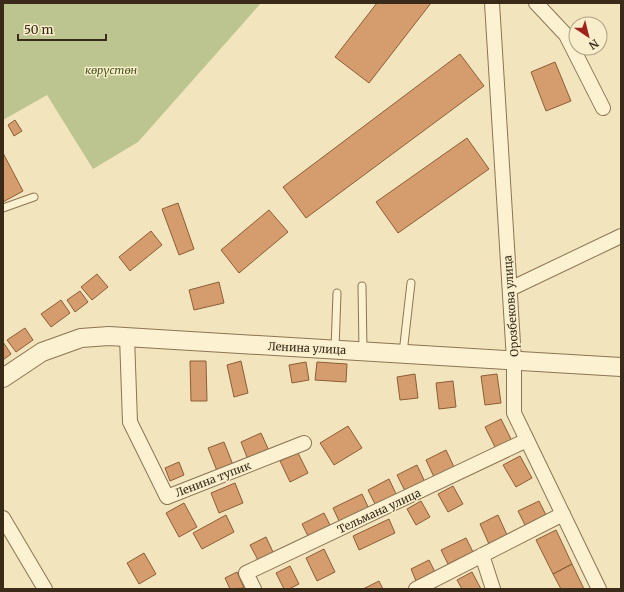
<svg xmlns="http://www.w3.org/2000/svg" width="624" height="592" viewBox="0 0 624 592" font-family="Merriweather,serif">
  <rect width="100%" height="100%" fill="#f2e4bc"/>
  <path fill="#bcc58f" d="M3 3H261L138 142 93 169 47 95 3 120Z"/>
  <path fill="#d59d6d" stroke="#8d5d37" d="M377 3H431L369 83 335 57Z
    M460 54 484 86 306 218 283 187Z
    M555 62 571 101 546 111 531 72Z
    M15 120 22 131 14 136 8 125Z
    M467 138 489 169 398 233 376 202Z
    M3 153 23 191 3 202Z
    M178 203 194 249 179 255 162 209Z
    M269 210 288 232 239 273 221 250Z
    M151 231 162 245 130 271 119 257Z
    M97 274 108 287 92 300 81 287Z
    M219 282 224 303 194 310 189 290Z
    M80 291 88 302 75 312 67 300Z
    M61 300 70 313 51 327 41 314Z
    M25 328 33 340 16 352 7 340Z
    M3 342 11 354 3 360Z
    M190 361H206L207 401H191Z
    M241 361 248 393 234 397 227 365Z
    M306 362 309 380 292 383 289 365Z
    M317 362 347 364 346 382 315 380Z
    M415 374 418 398 400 400 397 377Z
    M497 374 501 403 485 405 481 376Z
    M453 381 456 407 439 409 436 383Z
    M501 419 512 441 496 449 485 427Z
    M348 426 362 448 334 465 320 443Z
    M261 433 270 453 249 462 241 442Z
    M224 442 233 465 217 471 208 448Z
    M446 450 454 467 434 477 426 460Z
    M298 453 308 473 290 482 280 461Z
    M520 456 532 478 516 487 503 465Z
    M179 462 184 475 170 481 165 468Z
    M417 465 425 482 405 491 397 475Z
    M389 479 397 496 376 506 368 490Z
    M235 483 243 503 219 513 211 493Z
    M453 486 463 504 448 512 438 494Z
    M362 494 369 509 340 523 333 508Z
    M421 501 430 517 416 525 407 509Z
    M539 501 546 515 525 525 518 511Z
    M184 503 197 527 179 537 166 513Z
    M324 513 331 527 309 538 302 524Z
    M226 515 234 532 202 549 193 533Z
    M498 515 507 535 489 544 480 524Z
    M389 519 395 533 359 550 353 536Z
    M556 530 572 564 553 574 536 540Z
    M266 537 273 552 258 560 250 545Z
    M466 538 473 552 448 564 441 550Z
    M324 549 335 572 317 581 306 558Z
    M144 553 156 574 139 584 127 563Z
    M429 560 435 572 416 581 411 569Z
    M572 564 584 589H561L553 574Z
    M290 566 299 584 289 589H284L276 573Z
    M237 572 244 588 230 589 225 578Z
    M472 572 481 589H462L457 580Z
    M379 581 383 589H363Z"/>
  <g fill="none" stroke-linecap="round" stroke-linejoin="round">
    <g stroke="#8c7454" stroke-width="9">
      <path id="service" d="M3 208 34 197
        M362 286 363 351
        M335 349 337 293
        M403 353 411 283"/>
    </g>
    <g stroke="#8c7454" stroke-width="16">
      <path id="minor" d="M492 3 514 360V413L599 589
        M536 3 566 35 603 108
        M510 289 621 236
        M127 337 130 422 167 497 304 443
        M3 518 45 589
        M482 555 493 589
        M254 589 246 573 527 440
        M416 589 563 514"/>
    </g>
    <g stroke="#8c7454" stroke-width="20">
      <path id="tertiary" d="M3 378 42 352 81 338 109 336 621 367"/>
    </g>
    <use href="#service" stroke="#fcf1d0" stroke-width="7"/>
    <use href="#minor" stroke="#fcf1d0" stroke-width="14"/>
    <use href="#tertiary" stroke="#fcf1d0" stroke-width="18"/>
  </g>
  <g text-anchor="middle" stroke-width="3" stroke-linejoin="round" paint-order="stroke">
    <g font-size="11" font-style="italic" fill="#47581e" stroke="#f9eecc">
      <text x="111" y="74">көрүстөн</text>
    </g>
    <g font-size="11" fill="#392a1a" stroke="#f9eecc">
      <text transform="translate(511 306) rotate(-94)" y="4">Орозбекова улица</text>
      <text transform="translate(307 348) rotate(3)" y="4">Ленина улица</text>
      <text transform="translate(213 479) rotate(-21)" y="4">Ленина тупик</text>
      <text transform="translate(379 511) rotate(-25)" y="4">Тельмана улица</text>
    </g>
  </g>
  <rect width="624" height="592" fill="none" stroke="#392a1a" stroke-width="8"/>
  <g transform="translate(588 36) rotate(145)"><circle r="19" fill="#f9eecc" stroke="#aca085"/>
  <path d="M0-3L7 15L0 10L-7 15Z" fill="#a1221d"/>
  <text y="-6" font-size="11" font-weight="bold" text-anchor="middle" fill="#392a1a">N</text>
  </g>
  <path d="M18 34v6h88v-6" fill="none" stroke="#392a1a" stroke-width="2"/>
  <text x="24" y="34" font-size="12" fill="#392a1a" stroke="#f9eecc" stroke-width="3" paint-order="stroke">50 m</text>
</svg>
